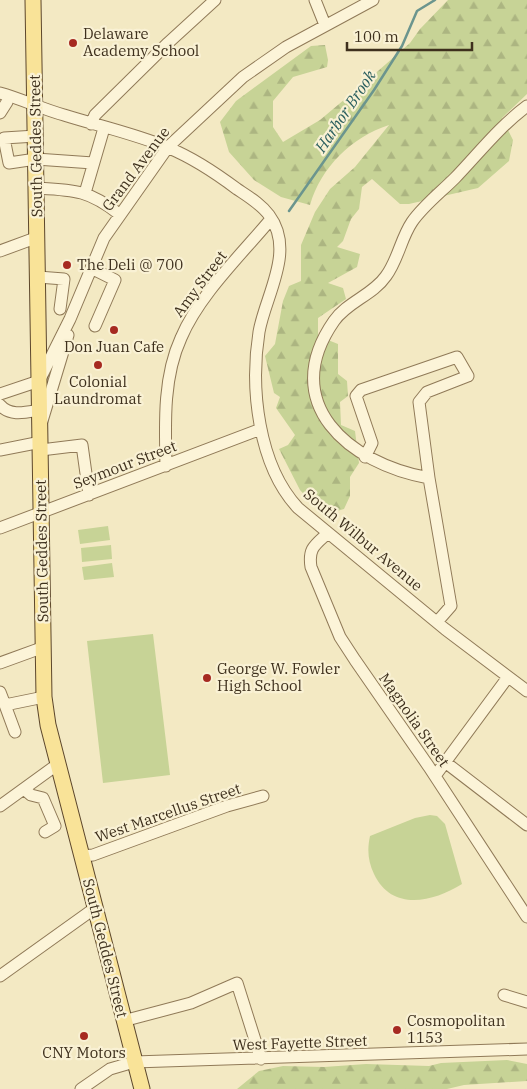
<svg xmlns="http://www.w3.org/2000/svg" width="527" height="1089" viewBox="0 0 527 1089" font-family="'IBM Plex Serif',serif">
  <defs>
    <pattern id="forest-firs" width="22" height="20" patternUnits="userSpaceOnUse" patternTransform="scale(1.25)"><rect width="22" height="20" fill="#c7d396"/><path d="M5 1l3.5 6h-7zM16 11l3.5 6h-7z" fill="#acb581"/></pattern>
  </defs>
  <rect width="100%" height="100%" fill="#f3e9c3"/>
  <path fill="url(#forest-firs)" d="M448 0H527V94L502 118 513 140 509 161 478 188 409 204H400L372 179 362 187 359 209 351 219 343 241 337 247 360 254 357 267 328 283 343 288 346 299 318 318V336L338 344V374L347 381 348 396 340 402 341 425 355 431 359 463 350 477V496L344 509 323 515 300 490 279 449 288 445 295 435 276 408 280 397 274 393 265 356 275 344 283 301 289 286 301 281V245L315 212 330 189 355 167 389 125C352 137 321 167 310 205L281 197 254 180 229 152 220 122 236 101 311 46 325 45 328 60 327 67 293 77 273 101V127L283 142 320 120 370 78 410 43 420 29Z
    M507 1060 527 1064V1081L464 1085 447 1089H237L259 1071 283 1066 324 1067 366 1064 429 1066 441 1063Z"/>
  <path fill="#c7d396" d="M108 526 110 540 80 544 78 530Z
    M111 545 112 559 82 562 81 548Z
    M112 563 114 577 84 580 82 567Z
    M153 634 170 775 103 783 87 641Z
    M430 815 437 816 445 824 462 884C433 902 392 912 374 874 368 861 367 850 370 836L415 818Z"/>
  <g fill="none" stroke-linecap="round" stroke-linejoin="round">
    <path stroke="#6b958e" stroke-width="2.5" d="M289 211 374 90 402 46 417 11 435 0"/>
    <g stroke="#907a58" stroke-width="13">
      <path id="minor" d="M315 0 325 25
        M0 93C22 99 42 109 64 115 99 126 136 134 169 148 193 158 217 174 237 189 249 197 261 204 269 215 296 251 265 296 259 332 250 388 258 465 298 508L445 629 527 691
        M0 113 7 102
        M91 124 95 115 168 43 215 0
        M36 136 4 138 9 163 36 159 93 163
        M37 188C74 190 89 190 119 214
        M85 193 104 128
        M0 251 38 237
        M91 268 115 280 95 326
        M38 277 64 279 60 309
        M0 394 39 381 70 319 104 238 168 147 243 77 286 47 373 0
        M0 405C10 417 27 412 40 410
        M42 421 68 335
        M0 450 41 442
        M41 450 82 445 89 495
        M365 457 372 443 356 396 361 390 457 357 468 376 427 392 419 402 429 478
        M166 466C165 424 163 377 181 338 199 295 241 255 271 219
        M0 528 261 429
        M328 533C315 545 308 548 311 567L340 637 355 660 429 767 527 917
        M437 622 451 606 429 478C349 464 277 403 334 321 347 302 373 295 386 276 398 260 401 238 412 222 423 206 441 192 455 178 478 154 500 126 527 106
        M0 663 44 647
        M0 692 5 705 44 697
        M5 705 15 732
        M445 762 527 825
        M435 776 508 677
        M24 789 31 795 43 798 55 826 45 832
        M0 806 58 764
        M82 856 93 855 227 806 263 796
        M0 976 95 908
        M504 995 527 1002
        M123 1021 191 1003 237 983 261 1059
        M81 1089 110 1069 134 1062 527 1049"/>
    </g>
    <g stroke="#5d472c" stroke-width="17">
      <path id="major" d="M33 0 44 697 48 725 142 1089"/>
    </g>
    <use href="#minor" stroke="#fcf4d8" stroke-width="11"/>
    <use href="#major" stroke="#f9e398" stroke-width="15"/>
  </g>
  <g fill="#a62a21" stroke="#f9f1d4" stroke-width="2">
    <circle cx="73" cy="43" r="5"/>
    <circle cx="67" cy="265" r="5"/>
    <circle cx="114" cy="330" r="5"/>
    <circle cx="98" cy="365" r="5"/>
    <circle cx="207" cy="678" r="5"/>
    <circle cx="397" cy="1030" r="5"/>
    <circle cx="84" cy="1036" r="5"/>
  </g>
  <g text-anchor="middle" stroke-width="4.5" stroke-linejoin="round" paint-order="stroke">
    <g font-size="15" fill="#3e301d" stroke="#f9f1d4" text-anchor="start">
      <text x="83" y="39">Delaware<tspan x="83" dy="17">Academy School</tspan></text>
      <text x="77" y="270">The Deli @ 700</text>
      <text x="114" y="352" text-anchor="middle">Don Juan Cafe</text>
      <text x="98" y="387" text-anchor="middle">Colonial<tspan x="98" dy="17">Laundromat</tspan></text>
      <text x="217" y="674">George W. Fowler<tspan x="217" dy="17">High School</tspan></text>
      <text x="407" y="1026">Cosmopolitan<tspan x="407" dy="17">1153</tspan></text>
      <text x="84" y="1058" text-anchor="middle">CNY Motors</text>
    </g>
    <g font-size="15" fill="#3e301d" stroke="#f9f1d4">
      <text transform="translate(36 146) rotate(-91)" y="5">South Geddes Street</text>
      <text transform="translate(136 169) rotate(-53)" y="5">Grand Avenue</text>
      <text transform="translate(200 284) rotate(-53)" y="5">Amy Street</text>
      <text transform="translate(125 465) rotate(-21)" y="5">Seymour Street</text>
      <text transform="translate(363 540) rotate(40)" y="5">South Wilbur Avenue</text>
      <text transform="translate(42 551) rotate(-91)" y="5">South Geddes Street</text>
      <text transform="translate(414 720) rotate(55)" y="5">Magnolia Street</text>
      <text transform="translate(168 813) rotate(-19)" y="5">West Marcellus Street</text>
      <text transform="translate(105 948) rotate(76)" y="5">South Geddes Street</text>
      <text transform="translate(300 1043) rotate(-2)" y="5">West Fayette Street</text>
    </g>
    <g font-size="16" font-style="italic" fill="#2b5f5f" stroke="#f9f1d4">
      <text transform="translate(345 111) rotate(-56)" y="6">Harbor Brook</text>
    </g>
  </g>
  <path d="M347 42v8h125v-8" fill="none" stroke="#3e301d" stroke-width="2.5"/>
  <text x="354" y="42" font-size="15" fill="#3e301d" stroke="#f9f1d4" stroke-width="4" paint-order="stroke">100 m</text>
</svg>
